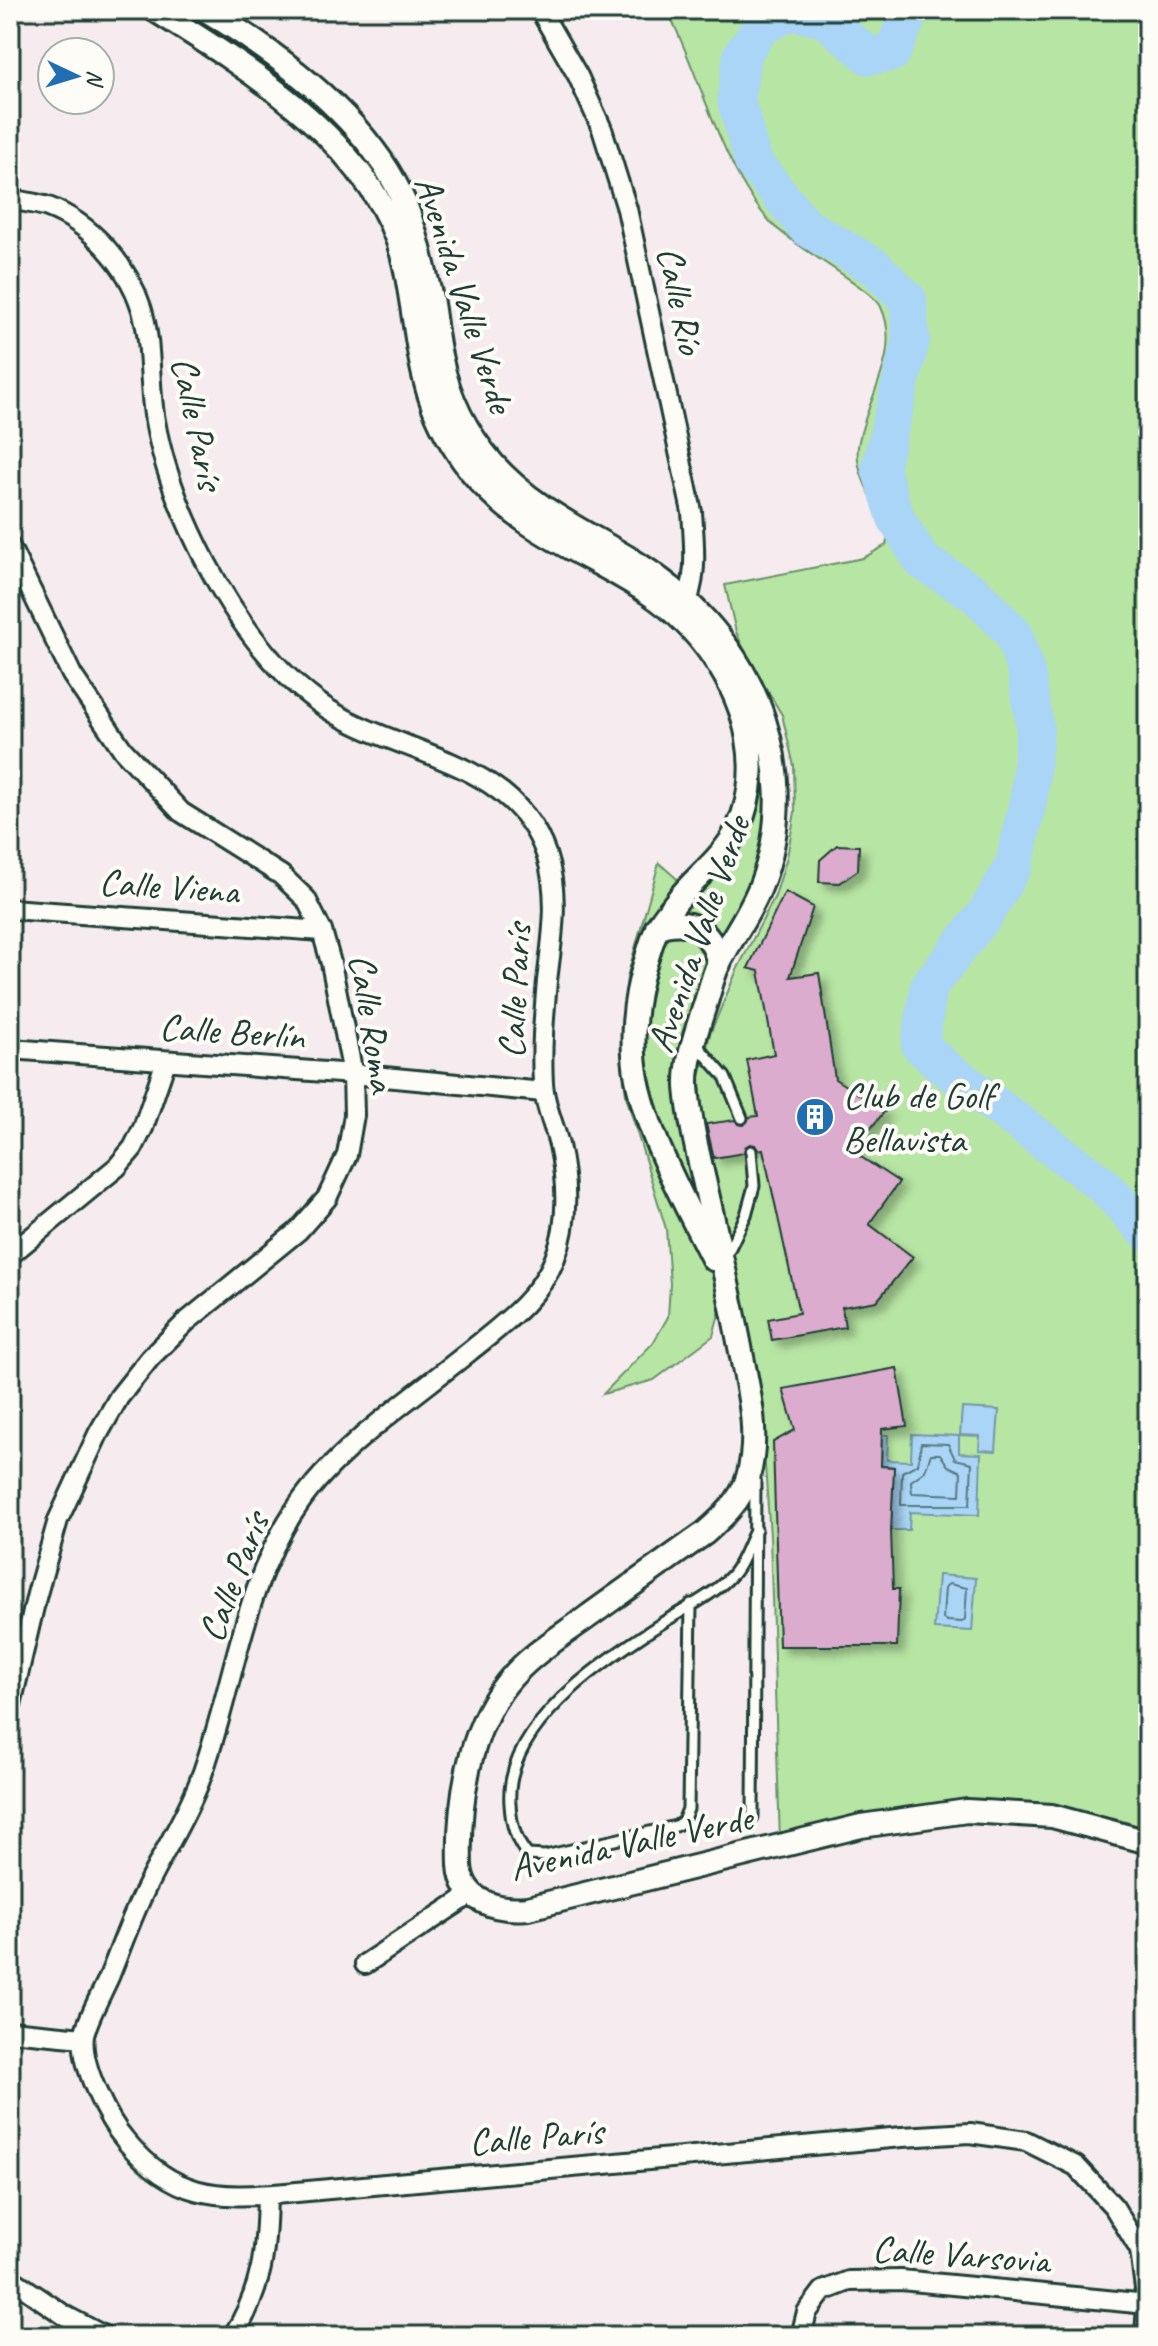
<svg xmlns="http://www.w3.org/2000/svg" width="1158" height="2346" viewBox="0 0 1158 2346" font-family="Caveat,sans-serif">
  <defs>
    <filter id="shadow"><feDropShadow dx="7" dy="7" stdDeviation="4" flood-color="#0004"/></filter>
  </defs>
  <rect width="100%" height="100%" fill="#f6ecef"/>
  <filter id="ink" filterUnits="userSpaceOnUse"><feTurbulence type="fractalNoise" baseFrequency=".0125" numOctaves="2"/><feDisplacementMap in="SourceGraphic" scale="16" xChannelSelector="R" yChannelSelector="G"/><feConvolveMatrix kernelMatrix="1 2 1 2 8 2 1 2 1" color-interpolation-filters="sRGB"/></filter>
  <g filter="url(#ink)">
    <path fill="#b7e5a3" stroke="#6b916c" stroke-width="2" d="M667 10H1148V1829L1116 1819 1058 1811 780 1842 770 1536 764 1451 740 1295 702 1114 700 1077 710 1034 737 970 775 896 787 857 795 812 794 766 782 715 748 658 736 632 725 585 863 558 886 545 889 532C878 507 854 475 858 447 864 401 903 355 881 307 874 290 790 244 771 223 721 168 701 76 667 10Z
      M762 721 769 850 722 951 695 937 714 967 688 1040 724 1295 713 1336 654 1380 603 1394 653 1343 668 1317 670 1284 666 1229 626 1096 621 1033 627 977 659 863 693 893 731 852Z"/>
    <path fill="#abd5f6" stroke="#7398a8" stroke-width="2" d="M962 1408 999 1410 996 1451 979 1450 980 1436 960 1435Z
      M912 1434 959 1436V1453L981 1454 979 1515 910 1512 909 1530H891L894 1467 881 1466 882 1435H888L887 1460 911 1461Z
      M938 1575 976 1578 972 1631 934 1629Z"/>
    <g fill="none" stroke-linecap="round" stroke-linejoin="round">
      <path stroke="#577a82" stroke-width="2" d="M921 1443 948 1444 955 1459 972 1463 970 1505H901L902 1472 918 1464Z
        M931 1454H940L948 1466 961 1472 960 1495 912 1493 911 1481 925 1471Z
        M949 1584 967 1588 965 1619 962 1622 947 1621 943 1619 945 1587Z"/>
      <path stroke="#abd5f6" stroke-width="38" d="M906 10V21L892 53 869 56 825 19 791 11 762 26 742 54 736 100 753 162 806 227 875 267 908 300 911 340 880 468 896 518 922 561 975 594 1014 634 1026 672 1035 728 1029 796 1014 865 986 913 929 986 920 1045 944 1067 1103 1185 1148 1233"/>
    </g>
    <path fill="#dbaccd" stroke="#1f3d34" stroke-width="2" filter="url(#shadow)" d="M837 845 859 846 858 870 840 883 819 882 820 860Z
      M785 892 813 907 790 977 819 973 835 1079 885 1111 852 1151 899 1182 869 1224 913 1257 877 1301 842 1307 845 1327 772 1340 768 1319 799 1313 763 1149 758 1150 755 1145 750 1144 745 1147 744 1153 714 1158 706 1124 735 1120 738 1124 744 1125 749 1117 758 1116 747 1060 774 1054 759 971 748 968Z
      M897 1368 907 1426 882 1429 881 1466 894 1467 891 1530 893 1589H899L897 1646H779L773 1442 795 1430 783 1389Z"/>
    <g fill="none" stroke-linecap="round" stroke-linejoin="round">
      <g stroke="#1f3d34" stroke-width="15">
        <path id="service" d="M696 1044 725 1077 742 1118
          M726 1256 746 1215 754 1186 751 1151
          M691 1604 688 1809 683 1821 676 1826 545 1856 528 1855C515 1841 511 1823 510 1804 504 1727 601 1662 659 1625 682 1610 711 1597 730 1577 742 1566 748 1543 756 1529
          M753 1817 755 1477"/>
      </g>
      <g stroke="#1f3d34" stroke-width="24">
        <path id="minor" d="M540 10 578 76 602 129 627 209 692 512C694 543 699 583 682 611
          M10 199C22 202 36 203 48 207 90 223 127 264 141 307 153 343 148 383 155 421 164 472 183 518 207 564 234 615 272 669 319 703 392 756 512 755 546 854 560 895 552 939 547 981 544 1015 541 1049 543 1083 544 1104 554 1124 559 1145 567 1182 569 1223 555 1258 540 1298 502 1325 470 1351 415 1396 338 1447 299 1504 242 1585 234 1689 200 1780 185 1820 161 1855 143 1894 130 1921 120 1950 109 1977 102 1993 87 2019 84 2036 80 2064 107 2119 126 2141 174 2198 215 2199 286 2193L902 2137 970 2133 1026 2141 1076 2166 1114 2207 1140 2250 1147 2304 1145 2336
          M10 547 72 675 123 750 181 812 281 875 306 899 322 931 331 963 353 1074 354 1115 347 1155 327 1198 298 1231 186 1322 150 1358 119 1397 98 1434 58 1520 37 1594 10 1709
          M10 909 322 931
          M10 1049 353 1074 543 1092
          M10 1255 117 1167 133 1148 143 1128 166 1061
          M365 1964 471 1894
          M10 2031 83 2038
          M10 2278 64 2315 104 2336
          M233 2336C263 2288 266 2250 267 2195
          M801 2336 807 2312 823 2291 849 2281 901 2280 1147 2304"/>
      </g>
      <g stroke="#1f3d34" stroke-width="28">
        <path id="tertiary" d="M155 10C250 69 380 149 405 266 422 348 415 400 471 471 522 534 586 551 650 594 698 626 738 681 748 739 754 772 750 808 733 837 719 861 693 879 676 902 670 910 662 918 658 927 652 938 649 952 645 964 634 999 630 1042 637 1079 649 1139 686 1205 713 1259
          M206 10C280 55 370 121 404 202 417 233 423 266 431 298 435 319 436 340 441 360 449 399 467 434 493 464 532 508 584 531 633 561 687 594 732 641 757 701 781 760 784 825 761 885 750 914 731 938 718 965 712 978 709 994 704 1008 696 1033 686 1060 687 1087 690 1123 699 1158 707 1193 719 1246 731 1299 741 1352 749 1393 760 1435 748 1477 741 1501 723 1517 705 1533 665 1561 625 1590 586 1618 558 1638 527 1657 506 1684 468 1732 458 1805 460 1865 462 1902 497 1911 528 1908L861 1826 967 1811 1052 1816 1148 1842
          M657 927C691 917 711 929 719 964"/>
      </g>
      <use href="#service" stroke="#fdfcf7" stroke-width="9"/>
      <use href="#minor" stroke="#fdfcf7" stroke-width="18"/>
      <use href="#tertiary" stroke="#fdfcf7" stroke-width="22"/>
    </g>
  </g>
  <defs>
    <g id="building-disc" transform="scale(2)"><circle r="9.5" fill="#1f6fb2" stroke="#fdfcf7"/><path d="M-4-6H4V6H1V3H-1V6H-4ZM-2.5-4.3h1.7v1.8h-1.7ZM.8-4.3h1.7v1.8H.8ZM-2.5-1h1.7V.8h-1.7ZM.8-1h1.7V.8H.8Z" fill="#fff"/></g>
  </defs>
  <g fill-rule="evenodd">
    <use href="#building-disc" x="815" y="1117"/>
  </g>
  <g text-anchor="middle" stroke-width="8" stroke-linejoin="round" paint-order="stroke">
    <g font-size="38" fill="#1f3d34" stroke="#fdfcf7">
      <text transform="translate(465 294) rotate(72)" y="13">Avenida Valle Verde</text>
      <text transform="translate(681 300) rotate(78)" y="13">Calle Río</text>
      <text transform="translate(198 423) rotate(78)" y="13">Calle París</text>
      <text transform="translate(169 886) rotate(4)" y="13">Calle Viena</text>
      <text transform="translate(698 934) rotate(-71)" y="13">Avenida Valle Verde</text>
      <text transform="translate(514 991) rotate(-87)" y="13">Calle París</text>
      <text transform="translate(373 1023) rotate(81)" y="13">Calle Roma</text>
      <text transform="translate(232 1031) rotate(4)" y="13">Calle Berlín</text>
      <text transform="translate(233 1577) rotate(-69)" y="13">Calle París</text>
      <text transform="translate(631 1842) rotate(-12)" y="13">Avenida Valle Verde</text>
      <text transform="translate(536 2136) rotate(-5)" y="13">Calle París</text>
      <text transform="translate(961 2254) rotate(4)" y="13">Calle Varsovia</text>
    </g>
    <g font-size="38" fill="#1f3d34" stroke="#fdfcf7" text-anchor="start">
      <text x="843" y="1108">Club de Golf<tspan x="843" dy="44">Bellavista</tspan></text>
    </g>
  </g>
  <rect width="1158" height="2346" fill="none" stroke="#fdfcf7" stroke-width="40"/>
  <rect x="20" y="20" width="1118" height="2306" fill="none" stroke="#1f3d34" stroke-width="3" filter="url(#ink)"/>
  <g transform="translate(76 76) rotate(94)"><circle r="38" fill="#fdfcf7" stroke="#a4b0a9" stroke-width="2"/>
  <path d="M0-6L14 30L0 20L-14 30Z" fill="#1f6fb2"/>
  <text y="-12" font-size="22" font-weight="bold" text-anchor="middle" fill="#1f3d34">N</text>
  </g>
</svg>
